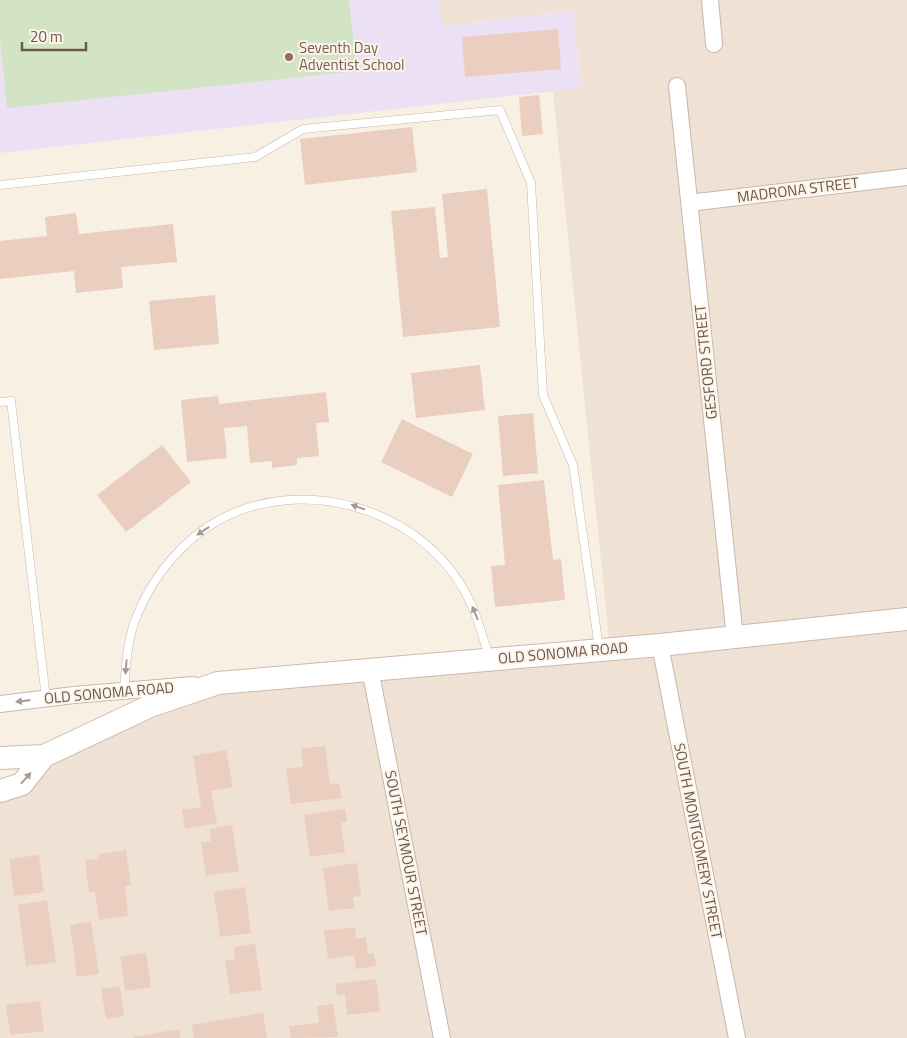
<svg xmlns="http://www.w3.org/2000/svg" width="907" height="1038" viewBox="0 0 907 1038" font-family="'Titillium Web',sans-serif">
  <rect width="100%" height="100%" fill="#f9f0e4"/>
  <path fill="#efe1d3" d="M439 0H907V1038H0V791L44 756 218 683 610 649 553 91 582 87 573 10 442 26Z"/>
  <path fill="#ece0f5" d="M0 0H439L443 26 573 10 582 88 0 153Z"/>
  <path fill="#d2e4c4" d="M0 0H349L357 71 7 108 0 40Z"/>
  <path fill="#eacebf" d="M558 29 561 69 465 77 462 37Z
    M539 95 543 134 522 136 519 97Z
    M412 127 417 172 305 185 300 139Z
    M487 189 500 327 403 337 391 211 435 207 440 258 448 257 442 194Z
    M76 213 79 234 173 224 177 262 121 267 123 288 76 293 74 271 0 279V241L47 236 45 217Z
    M215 295 219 344 154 350 149 301Z
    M480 365 485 410 416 418 411 373Z
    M326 392 329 422 316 423 319 456 297 458V465L272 468V461L250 463 247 426 224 428 227 458 187 462 181 400 218 396 219 404Z
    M533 413 538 473 503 476 498 416Z
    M402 419 473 454 452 497 381 462Z
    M162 445 191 482 126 532 97 495Z
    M544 480 553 560 561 559 565 600 495 607 491 566 505 565 498 485Z
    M325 746 330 784 339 783 342 798 291 804 286 769 303 767 301 749Z
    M226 750 233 787 211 791 217 823 185 829 182 810 201 807 193 756Z
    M345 809 347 822 341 823 345 852 310 857 304 815Z
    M232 825 239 871 206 876 201 842 211 841 210 829Z
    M126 850 131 885 125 886 128 916 99 920 95 891 89 892 85 860 99 859V854Z
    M39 855 44 892 14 896 9 859Z
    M357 863 361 896 353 897 355 908 329 911 323 868Z
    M245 887 251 933 220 937 214 892Z
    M47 900 56 962 26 966 18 905Z
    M91 921 99 974 77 977 70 925Z
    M355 927 356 939 366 937 368 954 374 953 376 966 356 969 354 955 328 959 324 931Z
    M255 944 262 990 230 994 225 960 235 959 234 947Z
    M146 953 151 987 125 991 120 957Z
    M376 979 380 1011 347 1015 345 994 337 996 336 984Z
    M120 986 124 1016 106 1019 101 989Z
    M40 1001 44 1031 10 1035 6 1005Z
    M333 1004 338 1037 291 1038 289 1026 319 1023 317 1006Z
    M263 1013 267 1038H194L192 1025Z
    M179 1029 180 1038H133V1037Z"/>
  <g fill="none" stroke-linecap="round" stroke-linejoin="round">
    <g stroke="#c8b7ac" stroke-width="9">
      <path id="lane" d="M0 185 255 157 303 129 500 110 531 183 543 395 573 465 599 648
        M0 402 11 401 46 698
        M124 691C126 664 127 638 138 613 153 576 184 539 219 520 302 475 417 507 464 590 476 611 482 634 489 657"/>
    </g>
    <g stroke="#c8b7ac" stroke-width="18">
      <path id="street" d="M710 0 714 44
        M677 86 735 638
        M689 203 907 177
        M660 645 737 1038
        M370 669 442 1038
        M0 704 74 695 193 685"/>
    </g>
    <g stroke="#cdb9ac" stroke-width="24">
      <path id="secondary" d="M0 758 44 756 150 706 218 683 660 645 907 619
        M0 791 22 784 44 756"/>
    </g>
    <use href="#lane" stroke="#fff" stroke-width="8"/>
    <use href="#street" stroke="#fff" stroke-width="16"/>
    <use href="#secondary" stroke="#fff" stroke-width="22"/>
  </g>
  <defs><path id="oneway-solid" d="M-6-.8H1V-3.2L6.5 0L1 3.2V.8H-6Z" transform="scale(1.25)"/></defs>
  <g fill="#a79a94">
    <use href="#oneway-solid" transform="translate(358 507) rotate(-161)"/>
    <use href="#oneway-solid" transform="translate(203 531) rotate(146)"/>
    <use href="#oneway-solid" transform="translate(475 613) rotate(-113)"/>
    <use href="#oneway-solid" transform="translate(126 667) rotate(95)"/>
    <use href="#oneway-solid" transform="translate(23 701) rotate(173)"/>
    <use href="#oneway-solid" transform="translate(26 778) rotate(-48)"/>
  </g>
  <circle fill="#8d6e63" stroke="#fcf4e9" stroke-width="2" cx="289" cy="57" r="5"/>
  <g text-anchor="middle" stroke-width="4" stroke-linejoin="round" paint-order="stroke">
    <g font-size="15" fill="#785e54" stroke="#fcf4e9" text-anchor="start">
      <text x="299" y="53">Seventh Day<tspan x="299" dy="17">Adventist School</tspan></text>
    </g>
    <g font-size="15" fill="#6d574d" stroke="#fcf4e9">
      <text transform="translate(798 190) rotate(-7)" y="5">MADRONA STREET</text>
      <text transform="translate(706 362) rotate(-96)" y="5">GESFORD STREET</text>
      <text transform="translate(563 653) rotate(-5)" y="5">OLD SONOMA ROAD</text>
      <text transform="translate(109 693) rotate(-5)" y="5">OLD SONOMA ROAD</text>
      <text transform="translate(698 841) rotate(79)" y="5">SOUTH MONTGOMERY STREET</text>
      <text transform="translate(406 853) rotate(79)" y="5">SOUTH SEYMOUR STREET</text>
    </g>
  </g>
  <path d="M22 42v8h64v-8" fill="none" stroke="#6d574d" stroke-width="2.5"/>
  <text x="30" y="42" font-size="15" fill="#6d574d" stroke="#fcf4e9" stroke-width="4" paint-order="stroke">20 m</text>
</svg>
